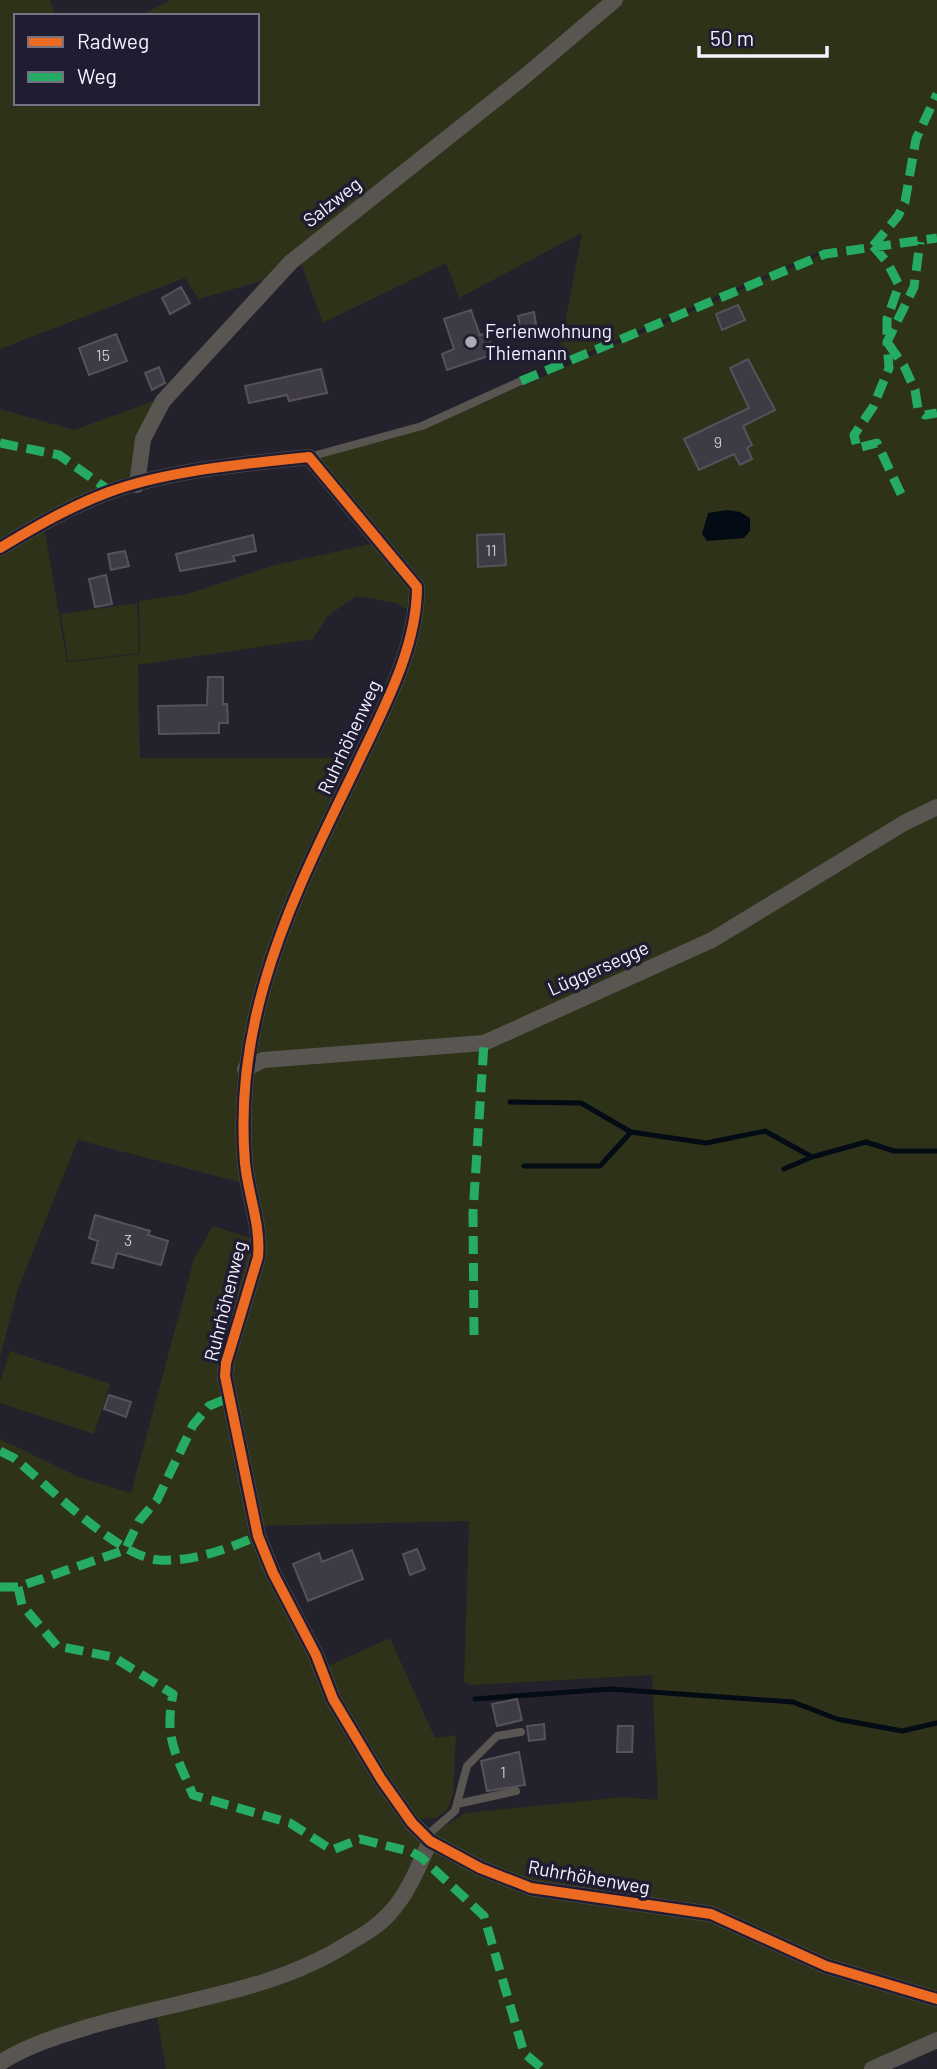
<svg xmlns="http://www.w3.org/2000/svg" width="937" height="2069" viewBox="0 0 937 2069" font-family="Barlow,sans-serif">
  <rect width="100%" height="100%" fill="#23212c"/>
  <path fill="#2e3218" d="M0 0H50L55 16H16V103H257V16H139L171 0H608L268 279 199 299 185 278 0 349Z
    M618 0H937V805L834 863 835 867 937 809V2038L866 2069H166L157 2015 66 2037 0 2059V1439L79 1477 131 1493 194 1259 213 1226 253 1239 254 1253 249 1276 222 1364 256 1538 331 1699 410 1825 429 1843 447 1854 530 1891 710 1918 756 1941 762 1934C696 1892 609 1901 534 1887 502 1880 454 1856 427 1837L465 1813 624 1797 658 1800 652 1675 472 1685 464 1682 469 1521 259 1526 228 1364 263 1253 260 1220 251 1193 248 1166 246 1077 267 988 294 906 403 670 419 613 418 582 325 473 319 457 424 429 829 251 828 248 557 366 582 233 459 298 446 263 323 323 299 258 530 78Z
    M159 399 134 484 0 544V409L74 430Z
    M44 526 67 662 140 654 139 601 188 594 275 565 375 543 413 586 412 612 396 603 356 596 328 616 313 639 138 665 140 758H355L286 903 239 1068V1182L78 1140 18 1289 0 1357V552Z
    M137 603 139 653 68 661 61 614Z
    M10 1351 110 1384 94 1434 0 1403V1382Z
    M390 1638 435 1738 456 1735 453 1795 447 1810 436 1818 413 1819 358 1732 326 1667Z"/>
  <path fill="#030b15" d="M727 510 740 512 750 518V531L744 538 707 541 702 534 708 513Z"/>
  <g fill="none" stroke-linecap="round" stroke-linejoin="round">
    <path stroke="#030b15" stroke-width="5" d="M510 1102 581 1103 631 1132 706 1143 765 1131 812 1157 866 1142 894 1151H937
      M524 1166H600L631 1132
      M784 1169 812 1157
      M475 1699 610 1689 793 1702 837 1719 902 1731 937 1723"/>
  </g>
  <path fill="#3f3b44" stroke="#56525c" stroke-width="2" d="M181 287 190 303 170 314 162 298Z
    M738 305 745 320 722 330 716 314Z
    M471 310 480 335 487 333 494 354 447 370 442 354 454 349 444 319Z
    M534 312 537 330 522 333 518 316Z
    M116 334 127 361 89 375 79 348Z
    M748 359 775 410 743 426 752 445 747 448 752 459 740 465 734 454 699 470 684 439 749 408 730 368Z
    M159 367 165 383 152 390 145 373Z
    M321 369 327 393 289 401 287 395 249 403 245 386Z
    M504 534 506 565 478 567 477 535Z
    M253 535 256 551 233 556 235 561 180 571 176 554Z
    M125 551 129 566 111 570 108 554Z
    M106 575 112 604 95 607 89 579Z
    M208 677H223V704H227L228 723H219V733L159 734 158 706 207 705Z
    M95 1215 150 1231 148 1235 168 1241 161 1265 117 1253 113 1268 92 1263 98 1241 89 1238Z
    M109 1395 131 1402 126 1417 104 1409Z
    M417 1549 425 1569 410 1575 403 1554Z
    M352 1550 363 1579 308 1601 293 1564 319 1553 322 1562Z
    M517 1699 522 1720 497 1726 492 1704Z
    M544 1724 545 1739 529 1741 527 1726Z
    M618 1726H633L632 1752H617Z
    M519 1752 525 1785 487 1791 481 1761Z"/>
  <g fill="none" stroke-linecap="round" stroke-linejoin="round">
    <path stroke="#595652" stroke-width="8" d="M309 457 422 426 521 381
      M457 1804 516 1791
      M425 1837 455 1811 467 1766 497 1736 521 1732"/>
    <path stroke="#595652" stroke-width="16" d="M137 485 143 439 163 401 291 262 524 77 615 0
      M0 548C35 527 71 506 109 492 169 470 246 464 309 457L417 587C417 651 380 715 354 771 320 841 285 911 264 985 247 1044 240 1102 245 1163 248 1195 261 1224 258 1257L226 1363 225 1376 258 1536 273 1573 316 1655 333 1699 381 1779 412 1823 430 1841 480 1868 531 1888 711 1914 826 1966 937 1999
      M245 1069 263 1060 484 1043 712 940 904 823 937 807
      M0 2063C26 2046 58 2036 88 2027 176 2000 271 1993 349 1943 363 1935 377 1927 388 1915 407 1896 419 1866 430 1841
      M872 2069 937 2040"/>
    <path stroke="#26ab63" stroke-width="9" stroke-dasharray="18 9" stroke-linecap="butt" d="M873 246 887 262 899 285 887 319V342L904 366 915 390 918 409 925 415 937 413
      M873 246 898 216 905 202 916 139 937 94
      M521 381 825 254 937 238
      M0 443 59 455 110 491
      M901 494 877 443 857 448 854 435 873 407 889 368 887 342 914 287 920 242
      M474 1335 473 1213 484 1043
      M0 1451 14 1458C47 1485 119 1558 159 1560 193 1562 227 1549 258 1536
      M0 1587H18L125 1550 139 1521 157 1500 193 1425 209 1406 228 1398
      M18 1587 22 1605 57 1646 113 1657 173 1694C164 1739 176 1754 193 1795L290 1823 332 1850 360 1839 412 1852 422 1858 484 1916 524 2053 543 2069"/>
    <g stroke="#201c31" stroke-width="15">
      <path id="cycleway" d="M0 548C35 527 71 506 109 492 169 470 246 464 309 457L417 587C417 651 380 715 354 771 320 841 285 911 264 985 247 1044 240 1102 245 1163 248 1195 261 1224 258 1257L226 1363 225 1376 258 1536 273 1573 316 1655 333 1699 381 1779 412 1823 430 1841 480 1868 531 1888 711 1914 826 1966 937 1999"/>
    </g>
    <use href="#cycleway" stroke="#ed6a23" stroke-width="10"/>
  </g>
  <circle fill="#acaab5" stroke="#201c31" stroke-width="2.5" cx="471" cy="342" r="7"/>
  <g text-anchor="middle" stroke-width="7" stroke-linejoin="round" paint-order="stroke">
    <g font-size="16" fill="#c8c5d0">
      <text x="103" y="361">15</text>
      <text x="718" y="448">9</text>
      <text x="491" y="556">11</text>
      <text x="128" y="1246">3</text>
      <text x="503" y="1778">1</text>
    </g>
    <g font-size="19" fill="#f5f3ff" stroke="#201c31">
      <text transform="translate(332 202) rotate(-38)" y="7">Salzweg</text>
      <text transform="translate(349 737) rotate(-65)" y="7">Ruhrhöhenweg</text>
      <text transform="translate(598 968) rotate(-24)" y="7">Lüggersegge</text>
      <text transform="translate(225 1301) rotate(-76)" y="7">Ruhrhöhenweg</text>
      <text transform="translate(589 1877) rotate(10)" y="7">Ruhrhöhenweg</text>
    </g>
    <g font-size="19" fill="#f5f3ff" stroke="#201c31" text-anchor="start">
      <text x="485" y="338">Ferienwohnung<tspan x="485" dy="22">Thiemann</tspan></text>
    </g>
  </g>
  <rect x="14" y="14" width="245" height="91" fill="#201c31" stroke="#757283" stroke-width="2"/>
  <rect x="28" y="37" width="35" height="10" fill="#ed6a23" stroke="#757283" stroke-width="2"/>
  <text x="77" y="49" font-size="21" fill="#f5f3ff">Radweg</text>
  <rect x="28" y="72" width="35" height="10" fill="#26ab63" stroke="#757283" stroke-width="2"/>
  <text x="77" y="84" font-size="21" fill="#f5f3ff">Weg</text>
  <path d="M699 46v10h128v-10" fill="none" stroke="#f5f3ff" stroke-width="3.5"/>
  <text x="710" y="46" font-size="21" fill="#f5f3ff" stroke="#201c31" stroke-width="5" paint-order="stroke">50 m</text>
</svg>
